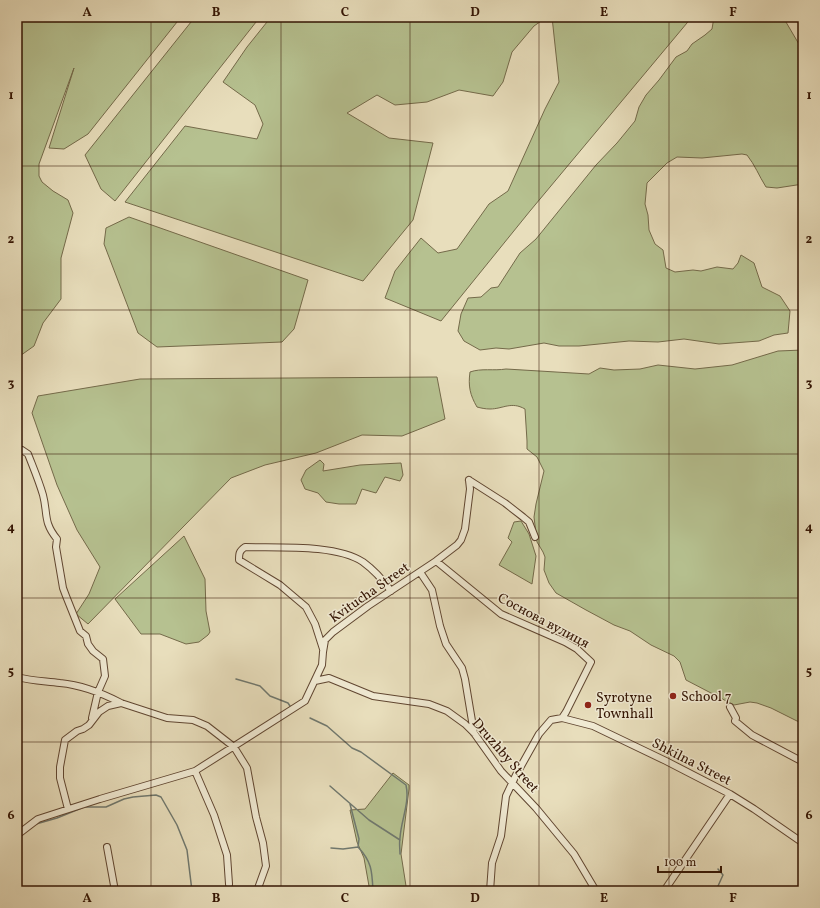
<svg xmlns="http://www.w3.org/2000/svg" width="820" height="908" viewBox="0 0 820 908" font-family="Vollkorn,serif">
  <rect width="100%" height="100%" fill="#e8debc"/>
  <filter id="stains"><feTurbulence type="fractalNoise" baseFrequency=".005" numOctaves="4"/><feColorMatrix values="0 0 0 0 .2 0 0 0 0 .09 0 0 0 0 .02 0 0 0 .5 -.17"/></filter>
  <radialGradient id="worn" r=".72"><stop offset=".6" stop-color="#630" stop-opacity="0"/><stop offset="1" stop-color="#630" stop-opacity=".3"/></radialGradient>
  <path fill="#b6c190" stroke="#746a4a" d="M17 17H181L88 134 64 149 49 148 74 68 39 164V176L42 182 53 191 68 200 73 213 61 258V299L43 323 34 346 17 358Z
    M195 17H260L115 201 101 189 85 155Z
    M271 17H547L534 26 512 52 503 82 493 96 459 90 427 102 395 105 377 95 347 113 389 138 433 143 413 220 363 281 125 202 185 126 257 139 263 124 255 105 223 82 247 47Z
    M552 17H692L530 211 441 321 385 298 395 271 421 238 438 253 457 249 489 204 508 191 545 109 559 82Z
    M714 17H783L803 51V184L777 188 766 187C759 176 755 165 747 155L742 154 702 158 677 157 667 163 647 183 645 204 648 215 649 230 655 244 663 250 666 268 675 272 693 270 701 271 717 267 733 269 738 263 741 255 754 263 762 287 780 296 790 311 788 333 774 335 759 341 719 344 684 339 658 342 629 341 579 346H559L544 343 509 349 496 348 480 350 464 341 458 331 461 314 468 298 481 297 491 288 498 287 520 253 536 239 596 165 617 143 635 121 639 107 646 95 659 80 676 57 687 51 692 44 705 35 712 29Z
    M129 217 308 280 294 329 282 342 157 347 138 333 104 244 106 228Z
    M803 350V724L771 708 757 703 750 702 734 705 686 680 680 662 674 656 651 645 630 631 614 625 586 610 556 593 549 583 544 570 545 557 543 552 537 542 534 517 536 504 544 471 537 457 527 449V441L525 409C511 401 503 409 490 409 485 409 481 408 477 407 470 395 468 386 470 372 481 368 494 371 506 369L589 374 600 368 614 370 640 369 658 365 695 369 732 365 778 351Z
    M437 377 445 419 402 436 362 435 316 453 265 465 231 478 88 624 76 614 89 594 100 567 77 530 57 485 32 413 38 396 140 379Z
    M320 460 324 464 323 471 360 465 401 463 403 475 400 481 385 477 376 493 362 489 356 504H339L326 502 318 493 305 489 301 480 306 470Z
    M521 521 529 534 536 556 532 584 499 565 512 542 508 538 514 522Z
    M184 536 205 579 206 611 210 632 208 635 199 642 186 644 160 634H141L115 599Z
    M393 773 409 785V789L401 854 406 886 404 891H366L369 886 364 858 357 842 350 810 365 809Z"/>
  <g fill="none" stroke-linecap="round" stroke-linejoin="round">
    <path stroke="#70786e" stroke-width="1.5" d="M236 679 260 686 270 696 288 703 290 706
      M310 718 327 726 352 748 361 752 406 785C410 803 401 820 400 838 399 844 400 849 400 854
      M330 786 369 820 400 840
      M350 804 359 839 358 847
      M36 824 57 818 84 807H106L124 799 133 797 156 795 161 797 177 825 187 850 192 891
      M331 848 343 849 358 847C372 862 372 871 373 891
      M718 869 723 875 718 886 719 891"/>
    <g stroke="#604631" stroke-width="8">
      <path id="minor" d="M17 449 22 450 28 454C33 467 39 481 43 495 48 514 43 522 57 539L56 547 63 588 66 596 80 631 86 636 88 644 93 651 103 659 105 676 98 692 92 718
        M469 480 505 503 523 517 529 522 535 537
        M436 561 501 614 565 642 577 649 591 662 566 712 562 718 551 720 539 734 516 775 506 796 501 836 492 863 490 891
        M420 572 432 590 440 626 446 644 462 668 465 679 474 733
        M323 649 315 624 306 607 280 585 239 560C239 554 239 551 245 547 278 548 336 544 363 562 374 570 383 580 391 591
        M17 677C32 681 45 681 60 683 82 685 102 693 121 703
        M315 681 329 678 373 696 429 704 447 711 465 724 474 733 501 771 536 808 574 854 596 891
        M730 707 736 718 735 721 752 735 803 762
        M562 718 593 726 666 761 730 794 754 809 803 843
        M195 771 214 815 227 855 229 884
        M68 809 60 778V767L65 740 77 731 83 729 89 725 99 712 108 706 121 703 167 718 193 720 207 726 234 747 247 768 256 817 263 843 266 866 257 891
        M17 835 38 819 100 799 195 771 305 701 322 665 323 652 325 640 333 632 368 606 436 561 457 545 461 540 465 529 470 489 469 480
        M107 847 115 891
        M664 891 730 794"/>
    </g>
    <use href="#minor" stroke="#f0ead3" stroke-width="6"/>
  </g>
  <path fill="none" stroke="#331403" stroke-width="1" stroke-opacity="0.55" d="M151 17V891M281 17V891M410 17V891M539 17V891M669 17V891M17 166H803M17 310H803M17 454H803M17 598H803M17 742H803"/>
  <g fill="#8f2418" stroke="#f0ead3" stroke-width="1.5">
    <circle cx="673" cy="696" r="4"/>
    <circle cx="588" cy="705" r="4"/>
  </g>
  <g text-anchor="middle" stroke-width="3" stroke-linejoin="round" paint-order="stroke">
    <g font-size="14" fill="#331403" stroke="#f0ead3">
      <text transform="translate(369 592) rotate(-35)" y="5">Kvitucha Street</text>
      <text transform="translate(544 620) rotate(28)" y="5">Соснова вулиця</text>
      <text transform="translate(506 755) rotate(49)" y="5">Druzhby Street</text>
      <text transform="translate(692 761) rotate(27)" y="5">Shkilna Street</text>
    </g>
    <g font-size="14" fill="#331403" stroke="#f0ead3" text-anchor="start">
      <text x="681" y="701">School 7</text>
      <text x="596" y="702">Syrotyne<tspan x="596" dy="16">Townhall</tspan></text>
    </g>
  </g>
  <rect width="820" height="908" fill="none" stroke="#e8debc" stroke-width="44"/>
  <path d="M658 866v6h63v-6" fill="none" stroke="#331403" stroke-width="2"/>
  <text x="664" y="866" font-size="12" fill="#331403" stroke="#f0ead3" stroke-width="3" paint-order="stroke">100 m</text>
  <rect x="22" y="22" width="776" height="864" fill="none" stroke="#331403" stroke-width="1.5"/>
  <g font-size="13" text-anchor="middle" font-weight="bold" fill="#331403">
    <text x="87" y="16">A</text>
    <text x="216" y="16">B</text>
    <text x="345" y="16">C</text>
    <text x="475" y="16">D</text>
    <text x="604" y="16">E</text>
    <text x="733" y="16">F</text>
    <text x="11" y="99">1</text>
    <text x="809" y="99">1</text>
    <text x="11" y="243">2</text>
    <text x="809" y="243">2</text>
    <text x="11" y="387">3</text>
    <text x="809" y="387">3</text>
    <text x="11" y="531">4</text>
    <text x="809" y="531">4</text>
    <text x="11" y="675">5</text>
    <text x="809" y="675">5</text>
    <text x="11" y="819">6</text>
    <text x="809" y="819">6</text>
    <text x="87" y="902">A</text>
    <text x="216" y="902">B</text>
    <text x="345" y="902">C</text>
    <text x="475" y="902">D</text>
    <text x="604" y="902">E</text>
    <text x="733" y="902">F</text>
  </g>
  <rect width="100%" height="100%" filter="url(#stains)"/>
  <rect width="100%" height="100%" fill="url(#worn)"/>
</svg>
